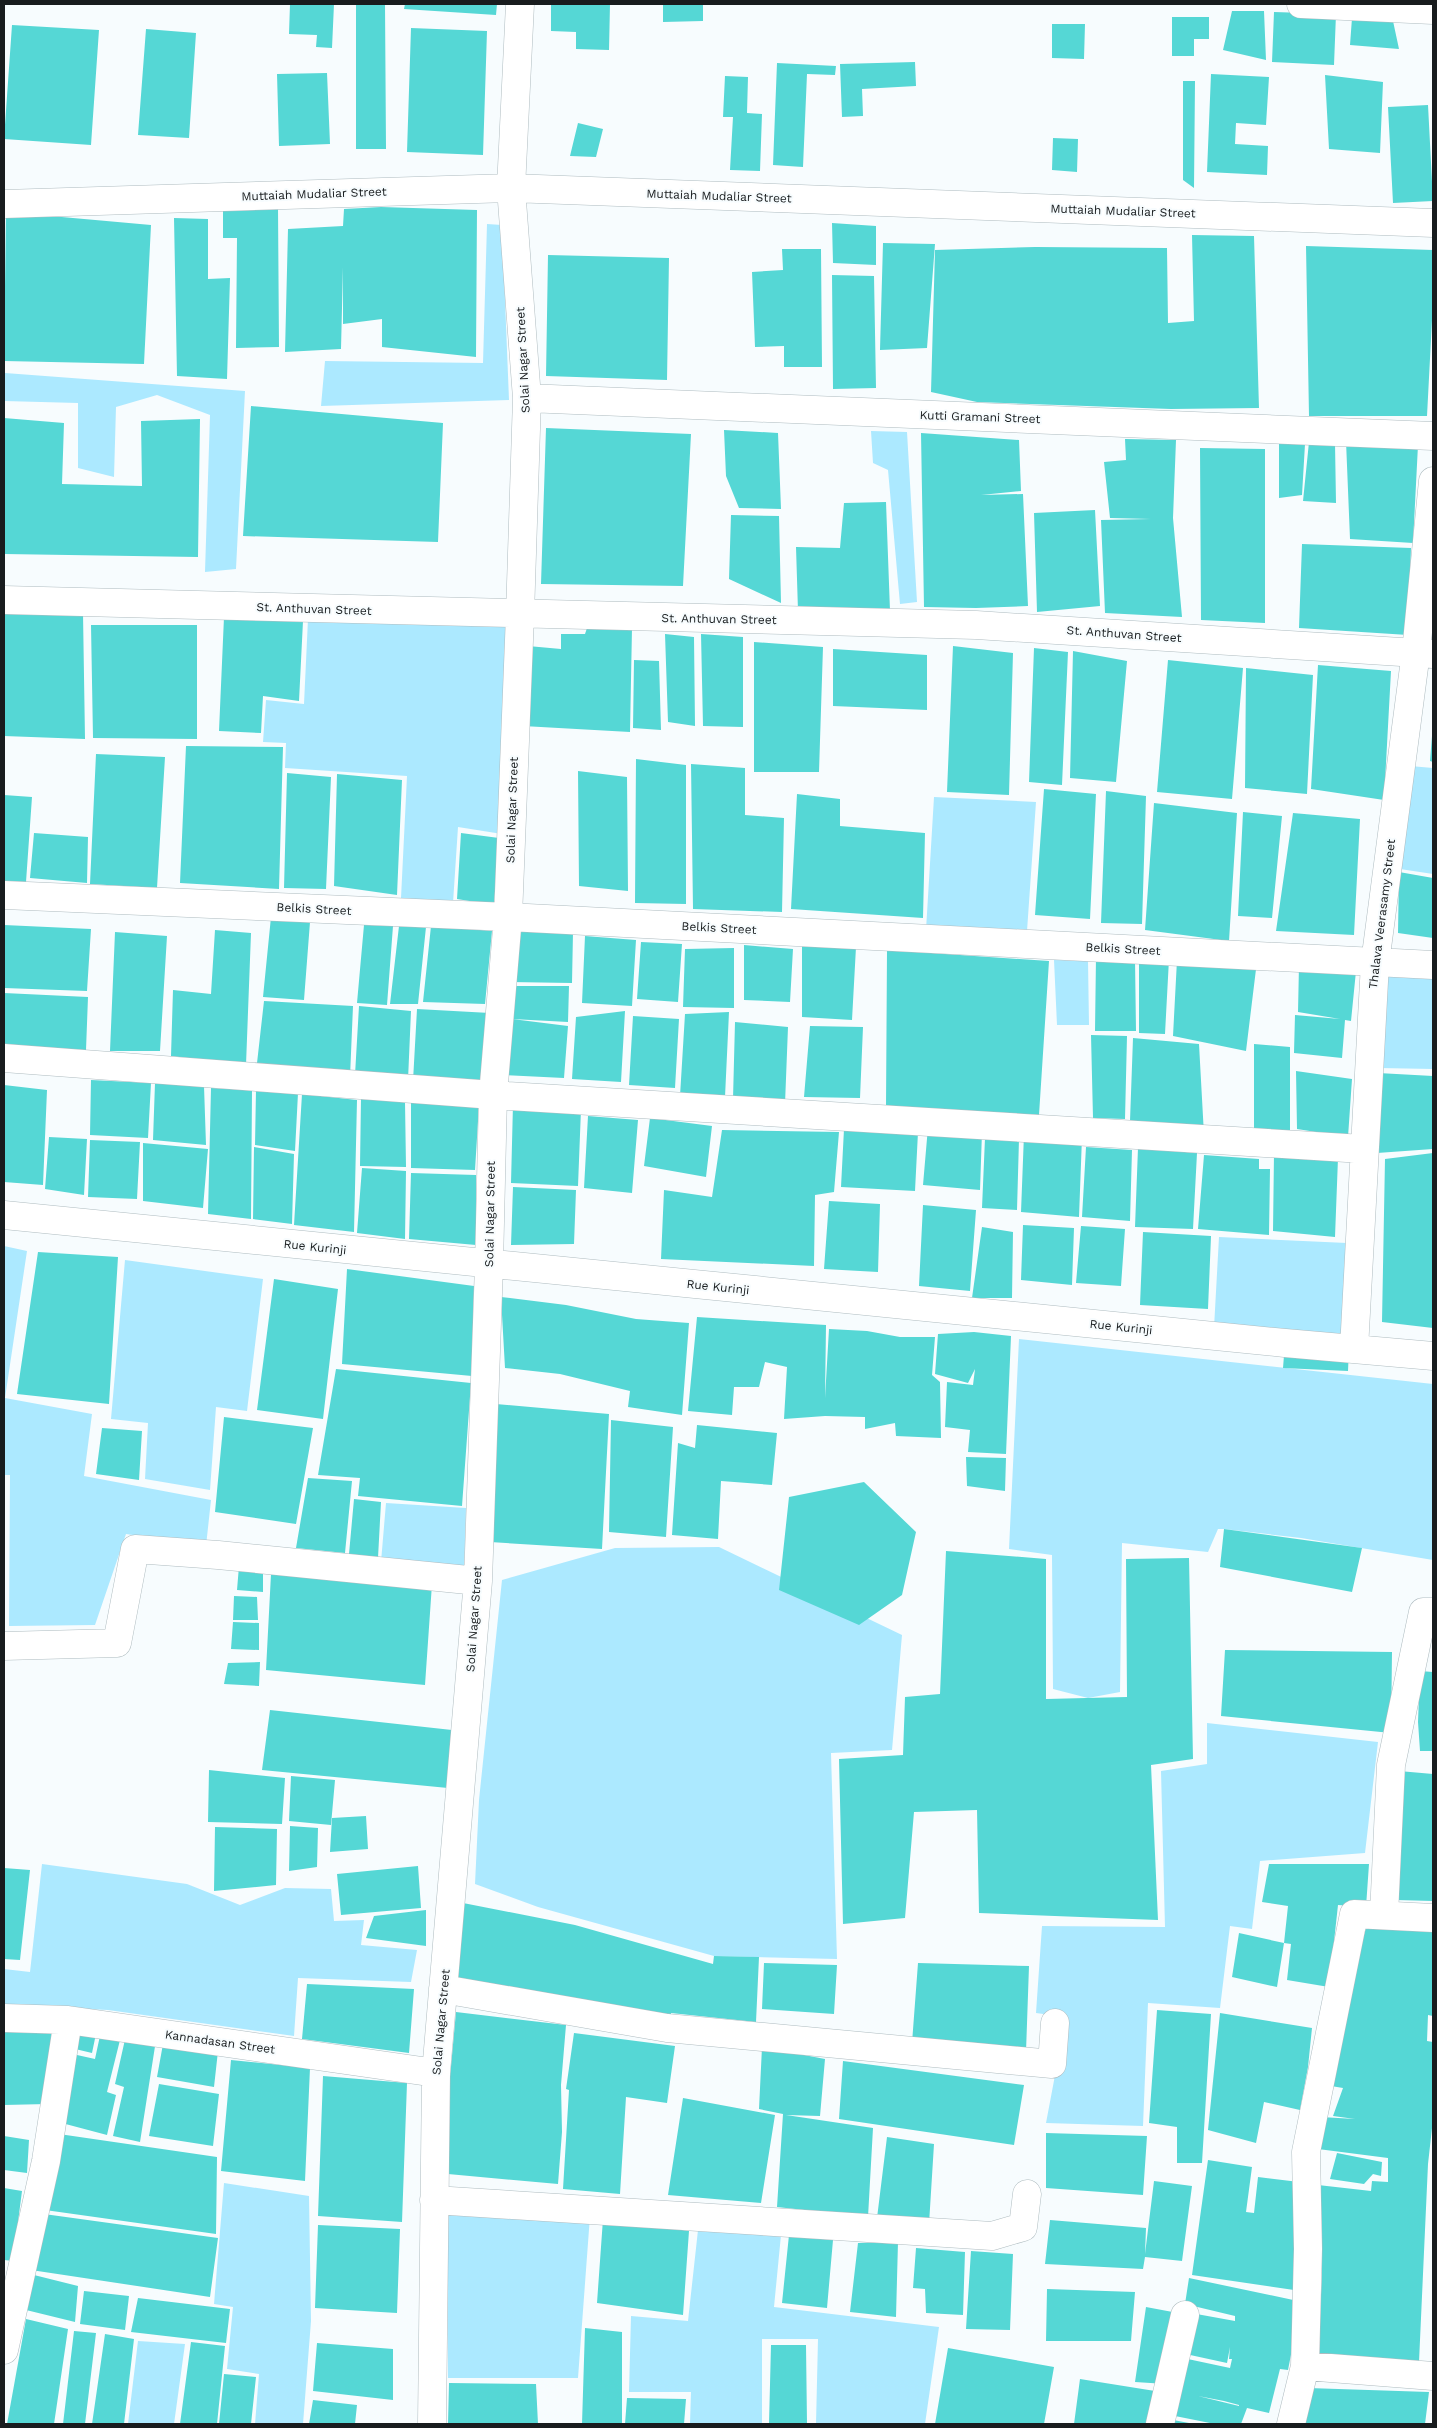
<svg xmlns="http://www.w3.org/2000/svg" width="1437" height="2428" viewBox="0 0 1437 2428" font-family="'Work Sans',sans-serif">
  <rect width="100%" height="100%" fill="#f7fcfe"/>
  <path fill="#ace9ff" d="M487 224 502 225 509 400 321 406 325 361 483 363Z
    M5 373 245 391 236 569 205 572 210 415 157 395 116 407 114 477 78 468V403L4 401Z
    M871 431 907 432 917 602 900 604 888 470 873 463Z
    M308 619 513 625 502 834 458 827 453 903 401 898 407 776 285 768 286 743 263 742 266 700 304 704Z
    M1410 766 1433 768V874L1400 869Z
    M934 797 1036 802 1027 931 926 930Z
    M1054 960 1088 961 1089 1025H1057Z
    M1381 970 1433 973V1069L1379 1068Z
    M1219 1237 1347 1243 1345 1339 1214 1328Z
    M4 1246 27 1251 5 1398 92 1414 84 1476 211 1500 206 1546 126 1534 95 1625 9 1626 10 1475H4Z
    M125 1260 263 1279 247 1411 216 1407 210 1490 145 1479 148 1423 111 1419Z
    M1019 1339 1433 1384V1560L1301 1538 1224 1529H1218L1208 1552 1122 1543 1120 1692 1088 1698 1053 1689 1052 1555 1009 1549Z
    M386 1503 466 1508 464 1572 381 1562Z
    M719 1547 902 1635 892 1750 831 1753 837 1959 714 1956 538 1907 475 1884 479 1800 502 1580 615 1548Z
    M1207 1723 1378 1742 1365 1853 1260 1861 1252 1929 1230 1926 1220 2008 1148 2003 1143 2126 1046 2123 1066 2017 1036 2013 1042 1926 1165 1927 1161 1771 1207 1764Z
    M42 1864 187 1884 240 1905 285 1888 331 1889 334 1921 364 1920 361 1945 417 1950 411 1982 298 1978 294 2036 108 2010 4 2005V1969L30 1972Z
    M224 2183 309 2196 311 2321 303 2424H255L259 2374 227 2369 233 2307 214 2304Z
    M447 2213 590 2216 578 2378H448Z
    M698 2230 781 2235 774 2307 939 2327 925 2424H816L818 2339H762V2424H690L691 2392H629L631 2316 688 2321Z
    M138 2341 185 2344 174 2424H128Z"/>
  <path fill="#55d7d5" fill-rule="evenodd" d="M290 4H334L332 48 316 47 317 35 289 34Z
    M356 4H385L386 149H356Z
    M405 4H497L496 15 404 9Z
    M551 4H610L609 50 576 49V32L551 31Z
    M663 4H703V21L663 22Z
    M1232 11H1264L1266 60 1223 50Z
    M1274 12 1336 14 1334 65 1272 62Z
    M1172 17H1209V39H1194V56H1172Z
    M1352 18 1393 21 1399 49 1350 45Z
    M1052 24H1085L1084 59 1052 58Z
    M12 25 99 30 91 145 4 139Z
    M411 28 487 31 483 155 407 152Z
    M146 29 196 33 189 138 138 135Z
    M915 62 916 86 862 89 863 116 842 117 840 64Z
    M777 63 836 66 835 75 807 74 803 167 773 165Z
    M327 73 330 144 279 146 277 74Z
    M1211 74 1269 77 1266 125 1236 123 1235 144 1268 146 1267 175 1207 172Z
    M1325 75 1383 82 1380 153 1329 149Z
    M725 76 748 77 747 113 762 114 760 171 730 170 733 117H723Z
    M1183 81H1195L1194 188 1183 180Z
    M1428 105 1433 201 1393 203 1388 107Z
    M578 123 603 129 596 157 570 156Z
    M1053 138 1078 139 1077 172 1052 170Z
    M223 206 278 207 279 347 236 348 237 238H223Z
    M381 207 477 210 476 357 382 347V319L343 324V267L341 349 285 352 288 229 343 226 344 209Z
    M6 212 151 225 144 364 4 361Z
    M174 218 208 219V279L230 278 227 379 177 376Z
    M832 223 876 226V265L833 263Z
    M1192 235 1254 236 1259 408 1171 409 977 402 931 392 935 250 1035 247 1167 248 1168 323 1194 321Z
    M883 243 935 244 927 348 880 350Z
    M1306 246 1433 250V301L1427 416H1309Z
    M782 249H821L822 367H784V346L755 347 752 272 783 270Z
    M548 255 669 258 667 380 546 376Z
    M832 275 874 276 876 388 833 389Z
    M251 406 443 423 438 542 243 536Z
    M4 418 64 423 62 484 142 486 141 421 200 419 198 557 4 554Z
    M546 428 691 434 683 586 541 584Z
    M724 430 778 433 781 509 739 508 726 476Z
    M921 433 1019 440 1021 491 981 495 1023 494 1028 606 976 608 924 607Z
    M1125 439 1176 440 1173 518 1182 617 1105 613 1101 520 1151 519 1110 518 1104 462 1126 460Z
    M1346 441 1418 445 1413 543 1350 539Z
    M1279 442 1305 444 1302 495 1279 498Z
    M1309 442 1335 443 1336 503 1303 501Z
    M1200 448 1265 449V623L1201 620Z
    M886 502 890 611H798L796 547 840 548 844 503Z
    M1095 510 1100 606 1037 612 1034 513Z
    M731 515 779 516 781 603 729 579Z
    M1302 544 1411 548 1408 635 1299 628Z
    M4 609 83 613 85 739 4 736Z
    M224 617 303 621 299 701 263 696 261 733 219 731Z
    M91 625H197V739L93 738Z
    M588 625 632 628 630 732 523 726 528 646 561 649V634H585Z
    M665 634 694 637 695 726 668 722Z
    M701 634 743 637V727L703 726Z
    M754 642 823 647 819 772H754Z
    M953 646 1013 653 1009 795 947 792Z
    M1034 648 1068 652 1062 785 1029 782Z
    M833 649 927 655V710L833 706Z
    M1073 651 1127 661 1116 782 1070 778Z
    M634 660 659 661 661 730 633 728Z
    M1168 660 1243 668 1232 799 1157 792Z
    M1318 665 1391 671 1384 800 1311 789Z
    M1246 668 1313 675 1307 794 1245 788Z
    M1432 736H1433V762L1430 761Z
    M186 746 283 747 279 889 180 883Z
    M96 754 165 757 157 888 90 884Z
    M636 759 686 765V904L635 903Z
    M691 764 745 768V815L784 818 782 912 693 909Z
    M578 771 627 777 628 891 579 886Z
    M287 773 331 777 326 889 284 888Z
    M337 774 402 780 397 895 334 886Z
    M1044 789 1096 794 1090 919 1035 915Z
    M1106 791 1146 796 1142 924 1101 923Z
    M797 794 840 799V826L925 833 923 918 791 909Z
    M4 795 32 797 26 882H4Z
    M1154 803 1237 813 1229 941 1145 930Z
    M1243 812 1282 816 1272 918 1238 916Z
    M1293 813 1360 819 1354 935 1276 931Z
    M34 833 88 837 87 883 30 878Z
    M461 833 499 838 494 905 457 899Z
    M1399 872 1433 878V938L1398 933Z
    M271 917 310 922 304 1000 263 997Z
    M4 925 91 929 87 991 4 988Z
    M364 925 393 926 387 1005 357 1003Z
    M399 926 426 927 418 1004H390Z
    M431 926 492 931 485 1004 423 1002Z
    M215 930 251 933 246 1065 171 1056 173 990 211 994Z
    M514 930 573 932 572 983 510 982Z
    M115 932 167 936 160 1051H110Z
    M585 936 636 940 632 1006 582 1003Z
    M641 942 682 944 678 1002 637 999Z
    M744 945 793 949 790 1002 744 1000Z
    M802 946 856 947 852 1020 802 1017Z
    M734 948V1008L683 1007 685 949Z
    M887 950 1049 961 1039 1115 886 1107Z
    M1096 957 1135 959 1136 1031H1095Z
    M1169 959 1165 1034 1139 1033V960Z
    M1177 960 1257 961 1246 1051 1173 1036Z
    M1299 965 1356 971 1351 1021 1345 1020 1342 1058 1294 1053 1295 1015 1340 1019 1298 1012Z
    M509 986H569L568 1022 512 1019 568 1026 564 1078 504 1075Z
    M4 993 88 997 86 1050 4 1047Z
    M264 1001 353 1006 350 1077 256 1072Z
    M359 1006 411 1011 408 1080 355 1075Z
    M417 1009 490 1013 484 1086 413 1081Z
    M625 1011 621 1082 572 1079 576 1017Z
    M729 1012 725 1097 680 1096 685 1014Z
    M633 1016 679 1019 675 1088 629 1085Z
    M735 1022 788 1027 785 1104 733 1099Z
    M810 1026 863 1027 860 1098 804 1097Z
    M1091 1035 1127 1036 1125 1119 1093 1118Z
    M1133 1038 1199 1044 1204 1135 1130 1121Z
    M1254 1044 1290 1047V1134L1254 1131Z
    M1296 1071 1352 1079 1348 1137 1297 1129Z
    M1378 1073 1433 1076V1149L1377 1153Z
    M91 1080 151 1083 148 1138 90 1135Z
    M155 1083 204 1086 206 1145 153 1140Z
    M4 1085 47 1090 43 1185 4 1182Z
    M211 1088 252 1090 251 1219 208 1214Z
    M256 1090 298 1093 295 1151 255 1145Z
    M302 1094 357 1100 354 1232 294 1225Z
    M361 1099 405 1102 406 1167 360 1166Z
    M411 1101 479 1105 475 1170 411 1168Z
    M513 1104 581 1109 578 1186 511 1183Z
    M588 1116 638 1120 632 1193 584 1188Z
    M650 1118 712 1126 706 1177 644 1166Z
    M928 1127 982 1132 980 1190 923 1185Z
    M844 1129 918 1132 915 1191 841 1187Z
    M722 1130 839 1132 834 1192 815 1195 814 1266 661 1259 664 1190 712 1197Z
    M1024 1134 1082 1137 1079 1217 1021 1212Z
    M49 1137 87 1139 84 1195 45 1189Z
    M985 1138 1019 1139 1017 1210 982 1208Z
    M90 1140 140 1142 137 1199 88 1197Z
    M143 1143 208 1149 203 1208 143 1201Z
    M254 1147 294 1154 292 1224 253 1219Z
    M1086 1147 1132 1150 1130 1221 1082 1217Z
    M1138 1148 1197 1153 1193 1229 1135 1227Z
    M1274 1153 1338 1158 1335 1237 1273 1231Z
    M1433 1153V1328L1382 1322 1385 1159Z
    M1204 1155 1259 1159V1169H1270L1269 1235 1198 1229Z
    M362 1168 406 1171 405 1239 357 1233Z
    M411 1173 476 1175V1245L409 1239Z
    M513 1187 576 1190 574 1244 511 1245Z
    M829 1201 880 1204 878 1272 824 1269Z
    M923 1205 976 1210 970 1291 919 1286Z
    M1023 1225 1074 1228 1072 1285 1021 1280Z
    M1081 1226 1125 1229 1121 1286 1076 1283Z
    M982 1227 1013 1232 1012 1298H972Z
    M1143 1232 1211 1236 1208 1309 1140 1305Z
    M38 1252 118 1257 109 1404 17 1394Z
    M347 1269 474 1286 472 1376 342 1364Z
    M274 1279 338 1289 323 1419 257 1410Z
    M501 1297 566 1305 636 1319 689 1323 682 1415 628 1407 630 1391 560 1374 505 1368Z
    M697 1317 826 1325 825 1398 829 1329 867 1331 900 1337H935L932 1375 940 1382 941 1438 896 1436 895 1423 865 1429V1417L825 1416 784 1419 787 1367 765 1362 759 1387H734L732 1415 688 1411Z
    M974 1332 1011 1336 1006 1454 968 1452 970 1430 945 1427 947 1382 973 1385 975 1369 968 1383 935 1374 938 1334Z
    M1285 1343 1349 1348 1348 1371 1283 1368Z
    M336 1369 471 1383 462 1506 358 1496 360 1478 318 1475Z
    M496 1404 609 1414 602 1549 490 1542Z
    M224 1417 313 1428 296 1524 215 1512Z
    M611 1420 673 1427 666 1537 609 1532Z
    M697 1425 777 1433 772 1485 721 1481 718 1539 672 1535 678 1443 695 1448Z
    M102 1428 142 1431 139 1480 96 1474Z
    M966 1457 1006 1458 1005 1491 967 1486Z
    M308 1478 352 1481 345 1553 296 1548Z
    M864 1482 916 1532 902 1595 859 1625 779 1590 789 1497Z
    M354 1499 381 1502 378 1558 349 1554Z
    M1224 1529 1362 1548 1352 1592 1220 1567Z
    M946 1551 1046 1559V1699L1127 1697 1126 1559 1189 1558 1193 1759 1151 1765 1158 1920 979 1913 977 1810 914 1812 905 1918 843 1924 839 1759 903 1755 905 1697 940 1694Z
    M239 1566H263V1592L237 1590Z
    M271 1574 432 1584 425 1685 266 1670Z
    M234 1596 257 1597 258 1620H233Z
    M233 1622 259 1623V1650L231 1649Z
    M1225 1650 1392 1652 1391 1733 1221 1716Z
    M260 1662 259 1686 224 1684 228 1663Z
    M1420 1671 1433 1672V1751H1420L1418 1722Z
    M270 1710 452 1730 448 1788 262 1770Z
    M209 1770 285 1778 282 1824 208 1822Z
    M1399 1771 1433 1774V1901L1396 1900Z
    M291 1776 335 1780 331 1825 289 1821Z
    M366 1816 368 1849 330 1852 332 1818Z
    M290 1826 318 1828 317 1867 289 1871Z
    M215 1827 277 1829 276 1885 214 1891Z
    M1269 1864H1369L1366 1907 1338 1905 1329 1987 1287 1980 1291 1944 1284 1943 1288 1906 1262 1902Z
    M418 1866 421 1908 341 1915 337 1874Z
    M4 1868 30 1870 20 1960 4 1959Z
    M458 1902 575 1925 713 1964 714 1956 759 1957 756 2022 671 2013V2015L450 1980Z
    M426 1910V1946L366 1938 374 1916Z
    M1368 1921 1433 1928V2016L1428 2015 1427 2041 1433 2042V2119L1428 2164 1419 2362 1318 2354 1322 2275 1318 2185 1371 2191 1372 2181 1388 2182V2158L1318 2149 1321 2117 1355 2119 1333 2116 1343 2088 1331 2086 1356 1962Z
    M1239 1933 1284 1943 1277 1987 1232 1977Z
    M764 1963 837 1965 834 2014 762 2009Z
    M918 1963 1029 1966 1026 2052 912 2043Z
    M307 1984 414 1989 409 2053 302 2039Z
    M1157 2010 1211 2014 1202 2163H1177V2127L1149 2123Z
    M456 2012 566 2025 561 2085 562 2132 558 2184 448 2174 450 2077Z
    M1220 2013 1312 2028 1308 2067 1300 2110 1264 2102 1256 2143 1208 2130Z
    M75 2024 97 2029 92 2053 71 2048Z
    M4 2031H57L47 2104 4 2105Z
    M101 2031 121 2036 107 2092 116 2095 107 2135 58 2122 68 2053 95 2059Z
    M574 2033 675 2046 667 2103 626 2097 620 2194 563 2189 569 2090 566 2089Z
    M126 2035 156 2040 140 2142 113 2136 124 2087 115 2084Z
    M163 2044 218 2051 214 2087 157 2077Z
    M762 2047 825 2059 820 2116 786 2115 873 2128 868 2217 777 2207 783 2114 759 2109Z
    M231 2060 310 2068 305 2181 221 2171Z
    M843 2061 1024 2085 1014 2145 839 2119Z
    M323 2076 407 2083 402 2222 318 2216Z
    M159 2084 219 2094 213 2146 149 2136Z
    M683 2098 775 2115 761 2203 668 2195Z
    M1046 2133 1147 2136 1143 2195 1046 2188Z
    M59 2134 217 2157 216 2234 45 2210Z
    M4 2136 29 2140 27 2173 4 2170Z
    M887 2137 934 2144 929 2224 877 2218Z
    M1337 2153 1382 2162 1381 2176 1373 2174 1364 2184 1330 2179Z
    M1208 2160 1252 2167 1246 2212 1254 2213 1258 2177 1299 2182 1294 2290 1192 2275Z
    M1154 2181 1192 2186 1182 2261 1145 2257 1143 2269 1045 2264 1050 2220 1146 2228 1145 2254Z
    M4 2188 22 2191 13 2261 4 2260Z
    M44 2214 218 2238 210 2297 31 2270Z
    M603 2219 689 2231 683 2315 597 2303Z
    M318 2225 400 2229 397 2313 315 2308Z
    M789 2235 833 2240 827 2308 782 2303Z
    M898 2242 896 2317 850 2312 858 2243Z
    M916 2248 965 2252 963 2315 926 2313 925 2289 913 2288Z
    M971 2251 1013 2254 1010 2330 966 2329Z
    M30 2274 78 2286 75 2322 22 2309Z
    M1189 2278 1298 2301 1296 2329 1288 2370 1280 2369 1269 2413 1247 2408 1241 2424H1215L1175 2416 1183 2358 1230 2368 1232 2359H1229L1230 2347 1227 2363 1181 2353 1191 2313 1235 2321V2316L1185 2304ZM1198 2396 1224 2401 1239 2405V2406Z
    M1047 2289 1135 2292 1131 2341H1046Z
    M84 2291 129 2296 125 2330 80 2324Z
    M138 2298 230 2309 226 2343 131 2332Z
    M1146 2307 1178 2313 1166 2384 1135 2382Z
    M26 2319 68 2329 54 2424H7Z
    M585 2328 622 2332V2424H582Z
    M74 2331 96 2333 85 2424H63Z
    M105 2334 134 2339 124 2424H92Z
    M191 2342 225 2346 217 2424H180Z
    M317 2343 393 2349V2400L313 2391Z
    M771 2345H806L807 2424H769Z
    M948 2348 1054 2367 1044 2424H935Z
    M224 2374 256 2377 251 2424H219Z
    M1080 2379 1155 2391 1147 2424H1074Z
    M449 2383 536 2384 538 2424H448Z
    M1308 2388 1429 2392 1425 2424H1300Z
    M627 2398 686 2399 684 2424H625Z
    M313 2400 357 2405 355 2424H309Z
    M1168 2419 1189 2423V2424H1167Z"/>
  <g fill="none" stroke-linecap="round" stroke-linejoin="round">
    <g stroke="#afbcc0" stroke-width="29">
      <path id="street" d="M1301 4 1433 10
        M4 204 511 188 1433 223
        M527 398 1433 436
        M4 600 976 625 1433 654
        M4 895 508 917 1433 965
        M4 1058 493 1095 1363 1149
        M4 1215 1285 1343 1433 1356
        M1354 1349 1375 963 1416 652 1433 481
        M4 1646 117 1643 135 1549 218 1555 478 1581
        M1384 1915 1391 1765 1423 1612H1433
        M443 1989 667 2028 1052 2064 1055 2023
        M4 2018 68 2020 436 2073
        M434 2200 992 2236 1023 2227 1027 2194
        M4 2350 46 2161 68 2020
        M1305 2366 1433 2376
        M432 2424 436 2073 478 1581 489 1265 493 1095 508 917 520 615 527 398 511 188 520 4
        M1160 2424 1185 2315
        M1291 2424 1305 2366 1308 2249 1306 2152 1354 1914 1433 1918"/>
    </g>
    <use href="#street" stroke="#fff" stroke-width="28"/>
  </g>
  <g text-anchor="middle" stroke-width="4" stroke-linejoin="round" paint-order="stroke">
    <g font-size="12" fill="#181c1e" stroke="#f7fcfe">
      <text transform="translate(314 194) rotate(-2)" y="4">Muttaiah Mudaliar Street</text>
      <text transform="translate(719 196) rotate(2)" y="4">Muttaiah Mudaliar Street</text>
      <text transform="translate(1123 211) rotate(2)" y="4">Muttaiah Mudaliar Street</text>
      <text transform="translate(523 360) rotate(-93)" y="4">Solai Nagar Street</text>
      <text transform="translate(980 417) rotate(2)" y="4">Kutti Gramani Street</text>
      <text transform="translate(314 609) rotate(2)" y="4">St. Anthuvan Street</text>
      <text transform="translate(719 619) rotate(1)" y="4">St. Anthuvan Street</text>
      <text transform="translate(1124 634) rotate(4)" y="4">St. Anthuvan Street</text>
      <text transform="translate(512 810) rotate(-88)" y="4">Solai Nagar Street</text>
      <text transform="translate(314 909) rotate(3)" y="4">Belkis Street</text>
      <text transform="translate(1382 914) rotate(-83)" y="4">Thalava Veerasamy Street</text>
      <text transform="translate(719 928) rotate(3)" y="4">Belkis Street</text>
      <text transform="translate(1123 949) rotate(3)" y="4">Belkis Street</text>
      <text transform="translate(490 1214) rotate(-89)" y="4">Solai Nagar Street</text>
      <text transform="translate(315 1247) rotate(6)" y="4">Rue Kurinji</text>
      <text transform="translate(718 1287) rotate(6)" y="4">Rue Kurinji</text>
      <text transform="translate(1121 1327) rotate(6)" y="4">Rue Kurinji</text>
      <text transform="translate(474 1619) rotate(-86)" y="4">Solai Nagar Street</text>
      <text transform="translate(441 2022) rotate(-85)" y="4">Solai Nagar Street</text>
      <text transform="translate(220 2042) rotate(8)" y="4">Kannadasan Street</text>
    </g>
  </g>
  <rect width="1437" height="2428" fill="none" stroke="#181c1e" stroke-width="10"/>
</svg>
